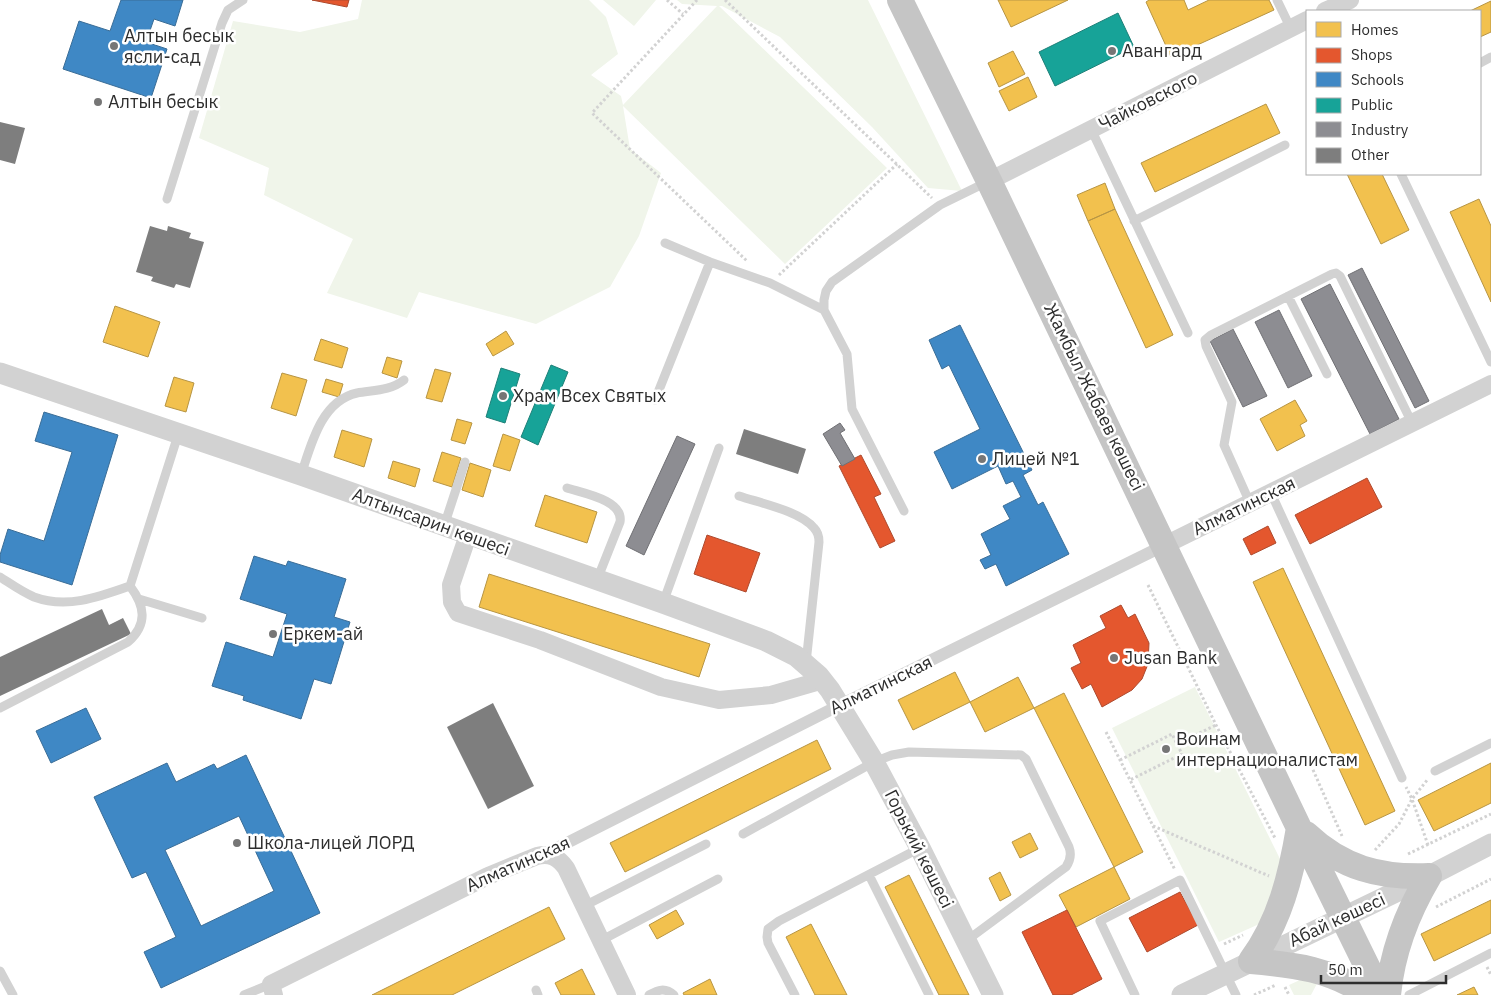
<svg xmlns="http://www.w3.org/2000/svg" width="1491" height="995" viewBox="0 0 1491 995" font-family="'IBM Plex Sans',sans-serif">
  <rect width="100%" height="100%" fill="#fff"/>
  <path fill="#f0f5ea" d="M362 0H589L606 17 618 54 591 75 621 96 623 105 717 6 682 4 677 0H868L962 191 928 188 872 127 780 37 722 6H719L887 168 785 264 623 106 630 149 661 173 639 236 610 287 536 324 419 292 407 318 327 293 353 239 264 195 269 168 199 138 233 21 300 32 358 19Z
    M603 0H656L634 26Z
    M1195 687 1285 869 1266 921 1219 942 1112 728Z
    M1313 974 1321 976 1311 995H1294L1289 985Z"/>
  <path fill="#f2c14e" stroke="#b79544" d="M998 0H1068L1011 27Z
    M1149 0H1184L1188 10 1209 0H1269L1274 10 1171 57 1146 2Z
    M1491 1V32L1480 37V11H1470Z
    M1013 51 1025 74 999 87 988 63Z
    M1028 77 1037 97 1009 111 999 91Z
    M1266 104 1280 133 1155 192 1141 163Z
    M1347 174H1382L1409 230 1381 244Z
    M1105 183 1115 209 1088 221 1077 195Z
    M1479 199 1491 226V302L1450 212Z
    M1115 209 1173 335 1146 348 1088 221Z
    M115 306 160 322 148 357 103 342Z
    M506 331 514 344 493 356 486 344Z
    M321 339 348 348 342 368 314 360Z
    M387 357 402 361 397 378 382 373Z
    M435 369 451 373 442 402 426 398Z
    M282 373 307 380 296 416 271 408Z
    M174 377 194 383 186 412 165 406Z
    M326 379 343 384 339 397 322 392Z
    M1295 400 1307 421 1300 425 1305 436 1277 451 1260 419Z
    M457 419 472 423 465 444 451 440Z
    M342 430 372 439 364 467 334 457Z
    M503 434 520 440 510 471 493 466Z
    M442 452 461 458 452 487 433 481Z
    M393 461 420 469 415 487 388 478Z
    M470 463 491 470 483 497 462 490Z
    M545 495 597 512 587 543 535 526Z
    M1283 568 1395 811 1365 825 1253 582Z
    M489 574 710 644 699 677 479 607Z
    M955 672 970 702 913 730 898 700Z
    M1018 677 1034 708 985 732 970 702Z
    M1064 693 1143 852 1114 867 1034 708Z
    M817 740 831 769 625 872 610 843Z
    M1491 763V803L1434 831 1418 800Z
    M1030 833 1038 849 1020 858 1012 842Z
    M1114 867 1130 899 1076 927 1059 895Z
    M1000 872 1011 895 1000 901 989 878Z
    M909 875 969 995H939L885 887Z
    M1491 900V933L1434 961 1421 934Z
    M549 907 565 939 452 995H372Z
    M676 910 684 924 657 939 649 925Z
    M811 924 847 995H815L786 937Z
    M582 969 595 995H561L555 983Z
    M710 979 717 995H684L683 993Z
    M1474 987 1478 995H1457Z"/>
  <path fill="#e4572e" stroke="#ad4a2e" d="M312 0H349L347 7Z
    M861 455 881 494 874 497 895 541 880 548 839 466Z
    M1367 478 1382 507 1310 544 1295 515Z
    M1268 526 1276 543 1251 555 1243 539Z
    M707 535 760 553 746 592 694 574Z
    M1121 605 1128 618 1135 614 1149 643 1148 664 1142 679 1132 690 1102 707 1091 684 1082 689 1071 668 1081 663 1073 645 1106 628 1100 616Z
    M1180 892 1198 925 1147 952 1129 918Z
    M1067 910 1102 979 1071 995H1053L1022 932Z"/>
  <path fill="#3f88c5" stroke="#3a6d97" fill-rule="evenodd" d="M121 0H183L175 26 154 19 146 42 167 49 151 98 63 69 79 21 110 31Z
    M960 325 1032 470 1023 475 1038 505 1043 502 1069 554 1006 586 996 564 985 569 980 560 991 555 981 534 1010 519 1003 506 1021 497 1013 481 1006 484 998 466 952 489 934 452 980 429 949 365 942 369 929 340Z
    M44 412 118 435 72 585 0 562V555L8 529 44 541 72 452 35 441Z
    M254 556 286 566 288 561 346 579 334 617 350 622 331 684 314 679 301 719 243 700 244 696 212 686 226 642 273 657 287 614 240 599Z
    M86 708 101 739 51 763 36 731Z
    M246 755 320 913 161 988 144 952 176 937 146 872 132 878 94 797 167 763 176 782 214 764 217 769ZM239 816 274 891 201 926 165 850Z"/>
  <path fill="#17a398" stroke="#1e8078" d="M1118 13 1134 47 1055 86 1039 52Z
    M551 365 568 372 538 445 521 437Z
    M501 368 520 374 505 423 486 417Z"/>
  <path fill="#8d8d92" stroke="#707074" d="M1362 268 1429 401 1415 408 1348 275Z
    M1330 284 1399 419 1370 434 1301 299Z
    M1279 310 1312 376 1288 388 1255 322Z
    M1233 329 1267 396 1243 407 1210 341Z
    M840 423 845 430 840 433 855 459 842 466 823 434Z
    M677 436 695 444 644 555 626 546Z"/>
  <path fill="#7e7e7e" d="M0 122 25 128 15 164 0 160Z
    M150 226 167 231 168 226 191 233 189 238 204 242 190 288 176 284 174 288 151 281 153 277 136 272Z
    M744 429 806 449 798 474 736 454Z
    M102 609 109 625 123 618 131 634 0 696V657Z
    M493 703 534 786 488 809 447 727Z"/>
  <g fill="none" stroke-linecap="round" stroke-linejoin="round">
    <path stroke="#d2d2d2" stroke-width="3" stroke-dasharray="2.5 2.5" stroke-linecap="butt" d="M667 0 683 14
      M697 0 592 113 747 261
      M725 0 932 198
      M779 275 897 164
      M1148 585 1216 725 1275 838
      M1106 732 1175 870
      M1177 744 1216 725
      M1307 756 1342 836
      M1120 760 1172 734 1182 754 1130 780
      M1153 826 1269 876
      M1428 845 1412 799 1428 779
      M1375 850 1399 824 1412 799 1406 787
      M1408 854 1491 814
      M1436 907 1491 879
      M1224 944 1243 935
      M1487 967 1491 975
      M1285 987 1289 995
      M1254 995 1276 985"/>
    <path stroke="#d2d2d2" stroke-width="9" d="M1277 0 1291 29
      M1480 63 1491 57
      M1091 129 1188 333
      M1401 174 1491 362
      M167 199 222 23 228 10 243 0
      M1134 221 1285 145
      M665 243 710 262 770 283 824 310
      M1288 296 1327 374
      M655 400 710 262
      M301 475C311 445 321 401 357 393 374 390 390 391 404 380
      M567 488C582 493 624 500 620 522L597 580
      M1271 493 1402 778
      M739 496C760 503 800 511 814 528 818 532 819 537 819 542L806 663
      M1250 503 1224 445 1232 402 1206 346 1205 340 1211 335 1332 274 1336 273 1340 276 1412 423
      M904 511 852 409 847 354 824 310V300L826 291 832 282 940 205 987 182
      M444 526 465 462
      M0 577C11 584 22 592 34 597 67 609 99 597 130 586L178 435
      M139 599 202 618
      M663 603 719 448
      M0 708 128 642C148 624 145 606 130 586
      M1435 771 1491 743
      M743 834 874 762 892 755 909 752 1021 755 1026 759 1069 847C1072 855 1070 861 1066 867L966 941
      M869 875 929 995
      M584 906 706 844
      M600 941 718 879
      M0 971 13 995
      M536 990 538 995
      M244 995 271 984
      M649 995C658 990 665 987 674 995
      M795 995 768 943 767 937 768 929 779 921 920 848
      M1135 995 1100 921 1180 880 1236 995
      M1409 995 1491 953"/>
    <path stroke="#d2d2d2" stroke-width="12" d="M545 854 840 705 1165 545"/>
    <path stroke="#d2d2d2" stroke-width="18" d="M1325 11 1350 0
      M989 181 1307 20
      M468 535 451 585 452 602 458 613 540 640 661 687 719 700 771 695 823 680
      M1165 545 1491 384
      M274 995 271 984 488 876 537 856C550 853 558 857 566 868L627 995"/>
    <path stroke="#d2d2d2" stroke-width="21" d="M0 373 301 475 663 603 766 641 796 656 819 676 830 690 874 762 920 848 993 995
      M1182 995 1429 876 1491 844"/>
    <path stroke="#c5c5c5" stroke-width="26" d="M900 0 989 181 1299 828 1381 995
      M1299 828C1291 876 1280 921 1251 961 1296 965 1330 969 1369 995
      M1306 834C1342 868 1380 878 1429 876
      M1388 995C1392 952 1407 913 1429 876"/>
  </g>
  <g fill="#767676" stroke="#fff" stroke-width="2">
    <circle cx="114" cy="46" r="5"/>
    <circle cx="1112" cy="51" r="5"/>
    <circle cx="98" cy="102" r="5"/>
    <circle cx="503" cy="396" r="5"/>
    <circle cx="982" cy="459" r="5"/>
    <circle cx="273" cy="634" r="5"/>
    <circle cx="1114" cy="658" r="5"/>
    <circle cx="1166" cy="749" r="5"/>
    <circle cx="237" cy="843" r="5"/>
  </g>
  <g text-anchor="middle" stroke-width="5" stroke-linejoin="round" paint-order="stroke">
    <g font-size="18" fill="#2d2d2d" stroke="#fff" text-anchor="start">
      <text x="124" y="42">Алтын бесык<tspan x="124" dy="21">ясли-сад</tspan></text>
      <text x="1122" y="57">Авангард</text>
      <text x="108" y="108">Алтын бесык</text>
      <text x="513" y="402">Храм Всех Святых</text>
      <text x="992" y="465">Лицей №1</text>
      <text x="283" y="640">Еркем-ай</text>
      <text x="1124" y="664">Jusan Bank</text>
      <text x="1176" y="745">Воинам<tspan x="1176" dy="21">интернационалистам</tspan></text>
      <text x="247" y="849">Школа-лицей ЛОРД</text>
    </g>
    <g font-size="18" fill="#2d2d2d" stroke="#fff">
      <text transform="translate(1148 101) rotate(-27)" y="6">Чайковского</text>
      <text transform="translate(1094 397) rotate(64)" y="6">Жамбыл Жабаев көшесі</text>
      <text transform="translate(1244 506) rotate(-26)" y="6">Алматинская</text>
      <text transform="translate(431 522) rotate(20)" y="6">Алтынсарин көшесі</text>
      <text transform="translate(881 685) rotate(-26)" y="6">Алматинская</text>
      <text transform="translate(919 849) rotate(63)" y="6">Горький көшесі</text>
      <text transform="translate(518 864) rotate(-24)" y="6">Алматинская</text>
      <text transform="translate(1337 920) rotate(-25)" y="6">Абай көшесі</text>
    </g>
  </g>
  <rect x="1306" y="10" width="175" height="165" fill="#ffffff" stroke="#ababab"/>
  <rect x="1316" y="22" width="25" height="15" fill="#f2c14e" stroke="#ababab"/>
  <text x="1351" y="35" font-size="15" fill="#2d2d2d">Homes</text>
  <rect x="1316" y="48" width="25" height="15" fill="#e4572e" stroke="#ababab"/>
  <text x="1351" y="60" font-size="15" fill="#2d2d2d">Shops</text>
  <rect x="1316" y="72" width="25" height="15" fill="#3f88c5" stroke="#ababab"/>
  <text x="1351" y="85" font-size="15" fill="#2d2d2d">Schools</text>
  <rect x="1316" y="98" width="25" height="15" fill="#17a398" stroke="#ababab"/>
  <text x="1351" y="110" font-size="15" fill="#2d2d2d">Public</text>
  <rect x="1316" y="122" width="25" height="15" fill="#8d8d92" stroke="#ababab"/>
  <text x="1351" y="135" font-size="15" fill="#2d2d2d">Industry</text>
  <rect x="1316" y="148" width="25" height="15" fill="#7e7e7e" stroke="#ababab"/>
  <text x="1351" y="160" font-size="15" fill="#2d2d2d">Other</text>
  <path d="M1321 975v8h125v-8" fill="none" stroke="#2d2d2d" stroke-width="2.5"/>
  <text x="1328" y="975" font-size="15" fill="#2d2d2d" stroke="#ffffff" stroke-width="4" paint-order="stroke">50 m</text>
</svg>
